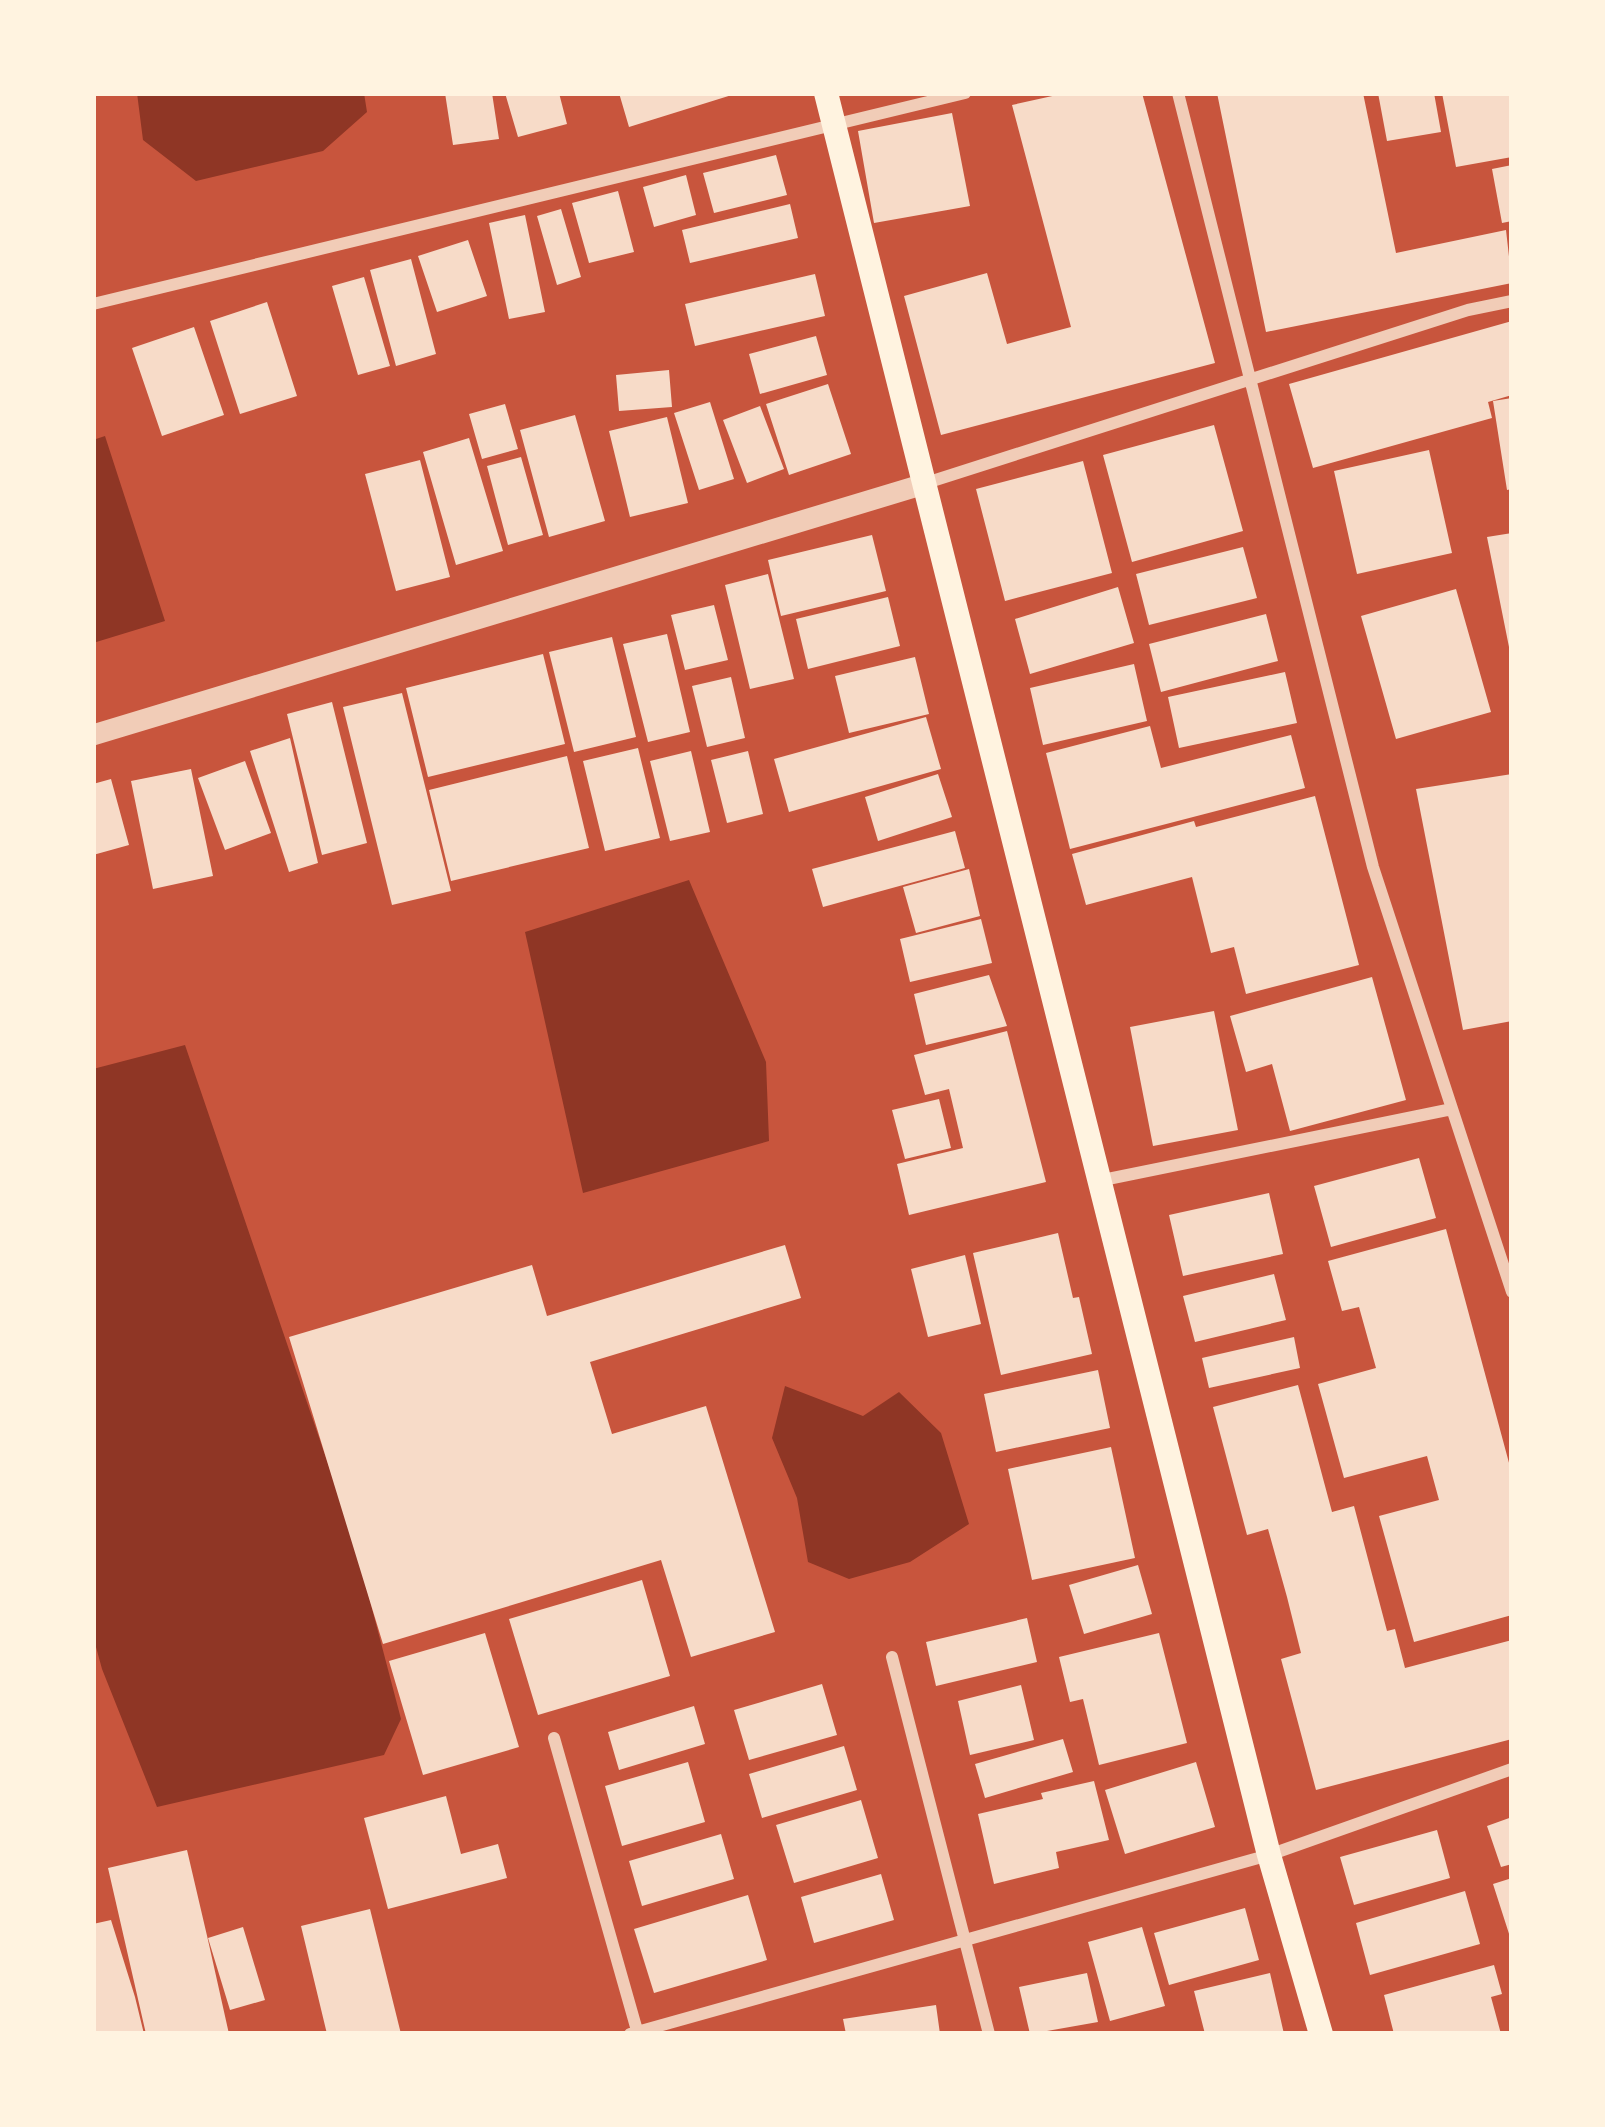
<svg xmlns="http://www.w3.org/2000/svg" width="1605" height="2127" viewBox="0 0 1605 2127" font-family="Spectral,serif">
  <rect width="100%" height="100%" fill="#c8553d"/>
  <path fill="#8f3625" d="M137 93H364L367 112 323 151 196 181 143 140Z
    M105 436 165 621 93 643V440Z
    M689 880 766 1062 769 1141 583 1193 525 932Z
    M185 1045 354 1540 401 1719 384 1755 157 1807 102 1669 93 1636V1069Z
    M785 1386 863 1416 899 1392 941 1433 969 1524 910 1562 849 1579 808 1562 797 1498 772 1438Z"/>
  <path fill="#f7dbc8" d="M445 93H492L499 139 453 145Z
    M505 93H559L567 124 518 137Z
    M619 93H735V94L629 127Z
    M1066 93H1142L1215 363 941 435 904 296 987 273 1007 344 1071 327 1012 105Z
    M1217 93H1363L1396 253 1506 230 1512 283 1266 332Z
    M1378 93H1434L1441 132 1387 141Z
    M1442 93H1512V157L1456 167Z
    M952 113 970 206 874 223 858 131Z
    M776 155 787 195 714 213 703 173Z
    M1512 165V221L1502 223 1492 169Z
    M686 175 696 215 654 227 643 187Z
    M618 191 634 252 589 263 572 203Z
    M790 204 798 238 690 263 682 230Z
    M561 209 581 277 557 285 537 216Z
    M525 215 545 312 509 319 489 223Z
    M468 240 487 296 437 312 418 256Z
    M411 259 436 354 396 366 370 270Z
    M815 274 825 316 695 346 685 304Z
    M364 277 390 366 358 375 332 286Z
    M267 302 297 396 240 414 210 321Z
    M1512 321V395L1488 402 1492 418 1313 468 1289 384Z
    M194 327 224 415 162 436 132 348Z
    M816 336 827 375 760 394 749 354Z
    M669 370 672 407 619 411 616 375Z
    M828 384 851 454 789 475 766 404Z
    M1512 398V489L1507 490 1493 401Z
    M710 402 734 479 699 490 674 413Z
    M505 404 518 449 482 459 469 414Z
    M760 406 784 469 747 483 723 420Z
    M575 415 605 521 549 537 520 430Z
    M667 417 688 503 630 517 609 431Z
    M1214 425 1243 531 1132 562 1103 455Z
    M469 438 503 551 456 565 423 452Z
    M1429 450 1452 553 1357 574 1334 471Z
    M521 457 543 535 508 545 487 466Z
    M420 460 450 577 396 591 365 474Z
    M1083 461 1112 573 1005 601 976 489Z
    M1512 533V652H1510L1487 537Z
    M872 535 886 591 781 616 768 560Z
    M1243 547 1257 598 1149 625 1136 574Z
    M768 574 794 679 750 689 725 585Z
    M1118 587 1134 643 1030 674 1015 619Z
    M1456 589 1491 712 1396 739 1361 616Z
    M888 597 900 646 808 669 796 619Z
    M714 605 728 660 685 670 671 615Z
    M1266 614 1278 661 1161 692 1149 644Z
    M667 634 690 732 648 742 623 644Z
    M612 637 636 737 574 752 549 652Z
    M543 654 565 744 428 777 406 688Z
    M915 657 929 714 849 733 835 676Z
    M1134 664 1147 721 1043 745 1030 688Z
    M1285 672 1297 723 1179 748 1168 697Z
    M731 677 745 738 707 747 692 686Z
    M402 693 451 891 392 905 343 707Z
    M332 702 367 843 322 855 287 714Z
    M926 717 941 769 789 812 774 759Z
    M1150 726 1161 768 1291 735 1305 788 1070 849 1046 753Z
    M290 738 318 863 289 872 250 751Z
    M638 748 660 838 605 851 583 761Z
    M691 751 710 832 670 841 650 761Z
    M748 751 763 814 727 823 711 760Z
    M567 756 589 848 451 881 429 790Z
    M245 761 271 833 225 850 198 778Z
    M191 769 213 876 153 889 131 781Z
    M938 774 952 817 878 841 865 797Z
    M1512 774V1021L1463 1030 1416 789Z
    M111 779 129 845 93 855V784Z
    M1315 796 1359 965 1246 994 1234 947 1211 953 1192 877 1086 905 1072 854 1194 821 1196 827Z
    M955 831 965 868 823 907 812 869Z
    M969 869 980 916 916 933 903 887Z
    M981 919 992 963 910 982 900 939Z
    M989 975 1007 1026 926 1045 914 994Z
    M1372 977 1406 1100 1290 1131 1272 1064 1246 1072 1230 1016Z
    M1214 1011 1238 1130 1153 1146 1130 1027Z
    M1007 1031 1046 1182 909 1215 897 1164 963 1148 949 1089 925 1095 914 1055Z
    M939 1099 951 1148 905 1159 892 1110Z
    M1419 1158 1436 1218 1331 1247 1314 1186Z
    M1269 1193 1283 1254 1183 1276 1169 1215Z
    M1446 1229 1512 1474V1615L1414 1642 1379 1516 1439 1500 1427 1456 1344 1478 1318 1384 1376 1368 1359 1307 1342 1311 1328 1261Z
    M1058 1233 1073 1298 1079 1297 1092 1354 1001 1375 973 1253Z
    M785 1245 801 1298 590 1362 612 1434 706 1406 775 1632 691 1657 661 1560 383 1644 289 1337 532 1265 547 1316Z
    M965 1255 981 1324 928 1337 911 1269Z
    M1274 1274 1286 1320 1195 1342 1183 1296Z
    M1294 1337 1300 1368 1209 1388 1202 1358Z
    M1098 1370 1110 1428 996 1452 984 1394Z
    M1298 1385 1332 1512 1354 1506 1387 1631 1395 1629 1405 1668 1512 1640V1739L1316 1790 1281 1659 1301 1653 1287 1597 1268 1529 1247 1535 1213 1407Z
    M1111 1447 1135 1558 1032 1580 1008 1469Z
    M1138 1565 1152 1614 1084 1634 1069 1585Z
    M642 1580 670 1676 538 1715 509 1619Z
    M1027 1618 1037 1662 936 1686 926 1642Z
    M485 1633 519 1747 423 1775 389 1661Z
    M1159 1633 1187 1743 1099 1765 1083 1699 1070 1702 1059 1657Z
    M822 1684 837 1735 749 1760 734 1710Z
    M1021 1685 1034 1740 970 1755 958 1701Z
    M694 1706 705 1744 619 1770 608 1732Z
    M1063 1739 1073 1772 985 1798 975 1764Z
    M844 1746 857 1790 762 1818 749 1774Z
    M688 1762 705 1822 622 1846 605 1786Z
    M1196 1762 1215 1827 1125 1854 1105 1790Z
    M1094 1781 1109 1840 1056 1852 1059 1868 994 1884 978 1814 1043 1799 1041 1793Z
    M446 1796 461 1854 498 1844 507 1878 388 1909 364 1818Z
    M861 1800 878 1858 794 1883 776 1825Z
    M1512 1817V1864L1501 1867 1487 1826Z
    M1437 1830 1450 1878 1354 1905 1340 1857Z
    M721 1834 734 1879 642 1906 629 1861Z
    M187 1850 208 1940 229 2034H146L108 1868Z
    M881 1874 894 1920 814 1943 801 1897Z
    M1512 1878V1940H1511L1493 1884Z
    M1465 1891 1480 1944 1370 1975 1356 1923Z
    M748 1895 767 1960 654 1993 634 1929Z
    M1245 1908 1259 1960 1169 1985 1154 1933Z
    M370 1909 401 2034H327L301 1926Z
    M111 1920 135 1997 144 2034H93V1924Z
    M243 1927 265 2000 230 2010 208 1938Z
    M1142 1927 1165 2006 1110 2021 1088 1942Z
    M1494 1965 1502 1994 1491 1997 1501 2034H1394L1384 1995Z
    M1087 1973 1098 2022 1030 2034 1019 1987Z
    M1270 1973 1284 2034H1205L1194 1991Z
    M936 2005 940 2034H846L843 2019Z"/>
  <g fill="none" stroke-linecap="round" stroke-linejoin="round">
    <path stroke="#f1ccb7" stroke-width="12" d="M1178 93 1373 867 1512 1292
      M93 304 965 93
      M923 484 1468 310 1512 301
      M1098 1181 1452 1109
      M892 1657 989 2034
      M554 1738 638 2034
      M630 2034 1269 1855 1512 1769"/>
    <path stroke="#f1ccb7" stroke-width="21" d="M93 735 921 485"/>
    <path stroke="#fff3e0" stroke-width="24" d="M826 93 1269 1855 1321 2034"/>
  </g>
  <rect width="1605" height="2127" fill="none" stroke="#fff3e0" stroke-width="192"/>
</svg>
